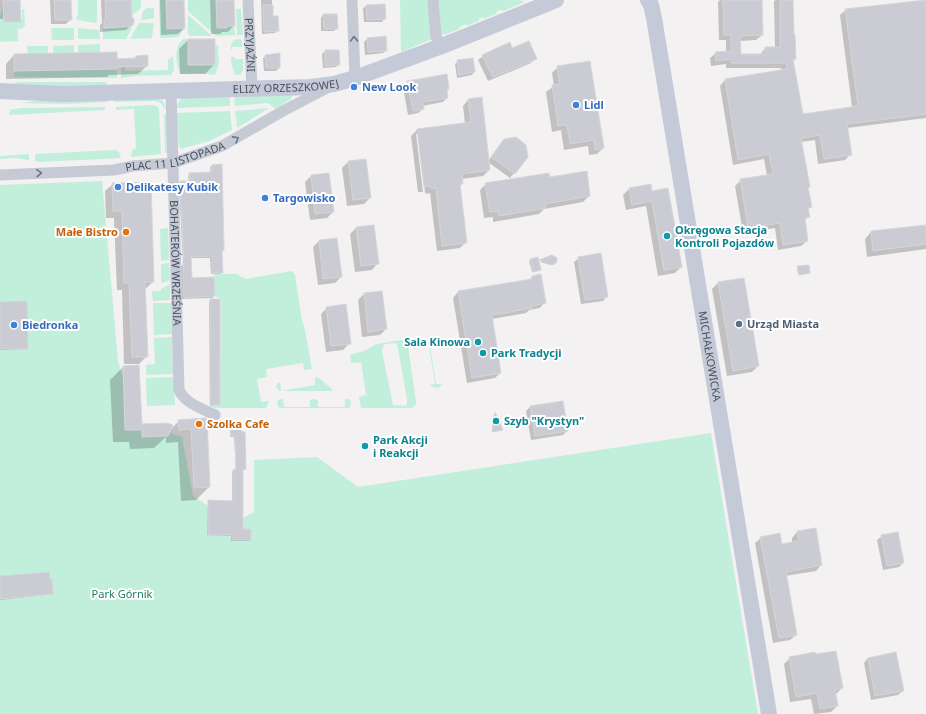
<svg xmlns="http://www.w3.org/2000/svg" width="926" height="714" viewBox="0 0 926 714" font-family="'Noto Sans',sans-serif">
  <rect width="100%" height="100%" fill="#f3f1f1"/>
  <path fill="#c2eedc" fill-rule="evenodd" d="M78 0H97V20L96 23 77 20 76 18 78 15Z
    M131 0H141C142 8 139 13 131 14Z
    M159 0H166L167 29 185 28 178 37 160 38Z
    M188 0H216L217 28H227L228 26H234L235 35 216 36 188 11Z
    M400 0H519L525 2 503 11 500 10 495 12 498 13 484 19 483 17 479 19V21L466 26V24L460 27 459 29 447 34H444L401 52Z
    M3 8 4 22 22 21V9H24L25 25 23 28 18 29V41L0 42V16Z
    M147 8H154V18L141 20 143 11Z
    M236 9H241L243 35H237Z
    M188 15 212 36H190L188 33Z
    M139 23H154L152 38 130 39Z
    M132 27 126 39H103V29Z
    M51 28H74V40H52Z
    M78 28 99 30 100 39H78Z
    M184 39H188L189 65H215V45H218L219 63 215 75 202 73 180 74C176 64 173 45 184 39Z
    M240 39 242 41V47H232V50L231 49V45L234 40Z
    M100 44V52L78 53V45Z
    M74 45V53H53V46Z
    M27 46H48V53L28 54Z
    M173 56 174 69 171 75 134 76 121 78V62H125V71L168 70V60Z
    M231 57H235V59H243V70L240 75H235L231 62Z
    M117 69V78L14 77V71Z
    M15 82H105L107 83 108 88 16 84Z
    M293 93 291 99 276 109 268 103 235 106 234 95Z
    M230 95V106L176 108 179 101 183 98Z
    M157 98 163 101 166 109 164 108 161 103 155 101 114 102V99Z
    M42 100H108V102L69 104 21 103Z
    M152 105 157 106 159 109 161 154 131 157 132 150 136 148 134 109 116 110V107Z
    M105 107V110L9 115 10 110 21 108Z
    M269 108 237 128 235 111Z
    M230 111 232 130 209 141 181 149 179 147 176 113Z
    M167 113 168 152 165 153 164 115Z
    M115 150 119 152 121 158 40 162 35 161V154Z
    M29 154V160L16 158 0 159V156Z
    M102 181 118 361 137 423 182 437 193 496 234 523 254 512V460L317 457 358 487 711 433 758 714H0V185Z
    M168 228 169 260 161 261 160 229Z
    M169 263 170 280 161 283V264Z
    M292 271 295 275 302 321 304 325 312 369 304 370 303 363 266 369 267 377 257 379 261 402 268 401 269 402 266 408H214L210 406 220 405 221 299 215 296 214 274H236L246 279Z
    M170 284V300L153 301 152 291H161V289Z
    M153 303H171L172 334 154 335Z
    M172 337 173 374 146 375V365L155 364 154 338Z
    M407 339 416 402V405L412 408H361L359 397 366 395 361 362 351 363 350 355 364 351 377 344ZM397 343 407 399V404L405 406 393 405 382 351 384 344Z
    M430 342 436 344 430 346 436 384H442L440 387 436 388 429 385 435 384 429 346H423L425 343Z
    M174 377 175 405 147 406 146 378Z
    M315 377 319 378 332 389V391H279L276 387 278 383H280L281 391 315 385Z
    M282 399H283L284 407H310V400L312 399 318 400V407H345V399H349L351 402 350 408H279L277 403 278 400Z"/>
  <path fill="#0003" d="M0 0H19L15 18 0 19Z
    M50 0H70L71 19 66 24H51Z
    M101 0H130L131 18 133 23 126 30 100 32V25L102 23Z
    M160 0H183L184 28 178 34 161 35Z
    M210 0H233L234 25 228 32H222L220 34H211Z
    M261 0H272V17L278 30 275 33 262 34Z
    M720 0H761L762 35 756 40 740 41V55H760L765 48H775L774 1 776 0H792L795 59 792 62 802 115 852 107 840 15 846 10 926 0V118L847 128 851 154 845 160 818 164 815 140 801 142 809 186 807 188 811 207 807 210 808 217 804 221 807 241 801 246 778 250 775 228 743 233 735 186 741 180 767 176 764 159 733 165 720 86 725 80 781 70V68H726V64L711 66 710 58 716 53 726 52V40H719L718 2Z
    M366 6 384 19 382 22H364L363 8Z
    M323 15 337 28 334 31H321V18Z
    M367 39 386 50 383 53 365 55 364 42Z
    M188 40 214 65 205 74H180L179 49Z
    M512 49 535 58 531 63 488 81 478 60 483 56Z
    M325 51 339 64 336 67 323 68 322 54Z
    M14 55 116 60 134 59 137 56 147 66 138 74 109 75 107 77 6 79V64Z
    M266 56 279 68 276 71H264L263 58Z
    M472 59 474 72 472 75 457 78 455 64 458 61Z
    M558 67 603 148 597 154 589 155 588 146 564 150 561 130 552 132 546 92 554 86 552 73Z
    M408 82 448 89 446 91 447 98 443 102 422 106 423 109 418 113 408 115 403 87Z
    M468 100 488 161 504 140 514 173 510 178 488 162 489 170 483 176 462 179V184L459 187 466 242 460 248 437 251 430 193 426 194 425 192 418 134H416L423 192H418L411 136 417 130 465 124 463 106Z
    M348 162 370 198 364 204 347 206 342 168Z
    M212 166 223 250 221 252 222 272 220 274H211L210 258H190L191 279 214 296 212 298 182 299 181 266 183 265 179 184 181 182H189L188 176 190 174 211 173 210 167Z
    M311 176 333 212 327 218 310 220 305 182Z
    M113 184 153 282 145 289 147 356 139 364H124L122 290H117L114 218H106L105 191Z
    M486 184 589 196 583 202 544 209 539 214 493 222V217L484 218 480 190Z
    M650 186 681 267 675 273 658 276 646 206 626 210 623 195 629 189Z
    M926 226V249L867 257 865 239 871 232Z
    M356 228 378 263 372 270 355 272 350 234Z
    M319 241 341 277 335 283 318 285 313 247Z
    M552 256 556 261 551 265 540 262Z
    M579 258 607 296 603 301 581 304 574 262Z
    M531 260 540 270 539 271 532 272 529 261Z
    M798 267 809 273 798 275 797 268Z
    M532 277 545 302 540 308 529 310 526 313 492 319 500 373 495 378 467 383 453 298 458 292 529 280Z
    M718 283 758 366 752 372 727 376 712 289Z
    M364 294 386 329 380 335 362 337 358 300Z
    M210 300 219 404 210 406 209 302Z
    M0 303 27 348 26 349 0 350Z
    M327 308 349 344 343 350 326 352 321 314Z
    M123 367 141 425 170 430 179 421 205 419 209 487 196 500 181 501 178 442 166 443V437L154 448 130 449 129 442H113L110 380Z
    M530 407 567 431 563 435 531 440 526 411Z
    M494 413 502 430 492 432 494 414Z
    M240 425 245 469 242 471V530L250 540 249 541H231V536L207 535 208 503 209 501 232 502V472L236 470 234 437H230V427Z
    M797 532 821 565 816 571 785 576 796 635 790 640 773 643 755 543 761 538 781 545 792 543V538Z
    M882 536 903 563 899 567 883 570 877 540Z
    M0 577 52 594 0 600Z
    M790 658 842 688 836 694 837 706 831 712 814 714 811 699 790 702 784 664Z
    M868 658 903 691 898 695 871 700 864 663Z"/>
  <path fill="#cbccd3" stroke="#d5d6dc" d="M3 0H20L21 22H4Z
    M54 0H71L72 20H55Z
    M105 0H131L132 17 134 19V23L132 26 104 28V19L106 18Z
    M166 0H184L185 28 167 29Z
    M216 0H234L235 26H228L227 28H217Z
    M723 0H762L763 35 740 36 741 54H765V47H780V0H793L794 34 795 35 796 59H793L803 114 858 106 845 9 926 0V114L847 124 852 155 824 159 820 135 801 138 810 187H808L812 207 808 208 810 217 805 218 808 241 783 245 780 223 748 228 740 179 773 174 769 154 738 160 725 79 787 69 786 63H731V59L716 61 715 52 731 51V35H724Z
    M385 4 386 19 367 20 366 5Z
    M263 5H273V16H278L279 31 264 32Z
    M323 14H337L338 29H324Z
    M386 36 387 51 368 52 367 38Z
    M188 39H215V65H188Z
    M529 41 537 59 493 77 482 55 510 42 512 48Z
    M325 50H339L340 65 325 66Z
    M117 52V59L136 58V56L148 55V66L117 67V69L14 71V54Z
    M280 53V68H266L265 55Z
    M473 58 475 72 459 75 457 60Z
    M590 61 604 148 595 150 594 140 570 144 567 125 558 126 552 85 560 84 557 66Z
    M447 74 449 89 447 90 448 98 423 102 424 109 413 111 407 81Z
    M482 97 490 170 462 174 463 184H460L467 243 442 246 436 188 432 189 431 186 424 187 417 129 471 122 468 99Z
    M516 137 526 145 528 157 515 174 491 157 504 139Z
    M366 159 371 198 353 200 348 161Z
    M222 164 224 250 222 251 223 273H212V256L191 257 192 278 214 277 215 296 184 298 183 264H184L180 181H190L189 173 212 172V165Z
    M587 171 590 196 545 204 546 208 499 216 498 211 490 212 485 183 549 173 550 177Z
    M329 173 334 212 315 214 311 175Z
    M151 182 154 282H145L148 357H132L129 283H124L122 211H113L112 183Z
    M651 184 652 191 668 188 682 267 664 270 652 201 632 205 629 188Z
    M374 225 379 264 361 266 356 227Z
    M926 225V244L873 251 871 231Z
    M337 238 342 277 323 279 319 240Z
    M601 253 608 297 585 300 578 257Z
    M552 255 557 258V261L555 264 551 265 539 260Z
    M538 257 541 270 533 272 530 259Z
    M809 265 810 273 799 275 797 266Z
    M541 274 546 303 531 306 532 308 492 315 501 373 472 378 458 291 532 279V276Z
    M744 278 759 366 733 371 718 282Z
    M382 291 387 329 368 332 364 293Z
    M210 299H220V405H210Z
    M27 301 28 349H0V302Z
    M346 304 351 344 331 346 326 307Z
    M139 365 142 424 167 423 173 425 168 436 142 437V430H125L123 366Z
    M563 401 568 431 535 436 530 406Z
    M495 412 503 430 492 432Z
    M206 418 207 419 210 487 194 488 191 429 179 430 178 420Z
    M241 424 242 432H245L246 469 243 470V529H251V540H232V535H208V500L233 501V470L236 469 235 436H231L230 425Z
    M816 528 822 565 786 572 797 635 779 638 760 537 780 533 782 544 799 541 797 531Z
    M898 532 904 563 887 566 881 535Z
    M49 572 50 579H52L53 594 0 599V576Z
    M836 651 843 688 835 690 838 706 820 709 817 693 796 697 789 657 815 652 816 654Z
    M896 652 904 691 875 696 868 658Z"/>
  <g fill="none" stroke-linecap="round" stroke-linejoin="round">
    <g stroke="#c5cad5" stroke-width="11">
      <path id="s1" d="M248 0 252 89"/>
      <path d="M352 0 355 78"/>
      <path d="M433 0 436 37 442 46"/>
      <path id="s2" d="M171 92 179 390C186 404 201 408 215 415"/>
      <path id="s3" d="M0 175 114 170 133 166 173 163 222 146 283 111 327 88"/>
    </g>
    <g stroke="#c5cad9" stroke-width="16">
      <path id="s4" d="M648 0 651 5 654 18 769 714"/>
      <path id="s5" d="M0 91 65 94 311 87 334 84 355 78 442 46 556 0"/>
    </g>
  </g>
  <defs><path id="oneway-chevron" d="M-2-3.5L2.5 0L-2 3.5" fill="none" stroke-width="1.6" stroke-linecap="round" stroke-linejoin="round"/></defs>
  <g stroke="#6e7582">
    <use href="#oneway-chevron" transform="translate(354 39) rotate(-92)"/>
    <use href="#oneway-chevron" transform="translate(236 139) rotate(-29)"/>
    <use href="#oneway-chevron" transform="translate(39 173) rotate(-3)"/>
  </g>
  <g fill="#3f7fe0" stroke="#fff" stroke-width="1.5">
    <circle cx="354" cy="87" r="4"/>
    <circle cx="576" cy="105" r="4"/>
    <circle cx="118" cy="187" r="4"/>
    <circle cx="265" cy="198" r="4"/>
    <circle cx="14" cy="325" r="4"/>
  </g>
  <g fill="#e8710a" stroke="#fff" stroke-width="1.5">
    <circle cx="126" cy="232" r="4"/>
    <circle cx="199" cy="424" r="4"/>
  </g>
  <g fill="#0f9aa8" stroke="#fff" stroke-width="1.5">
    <circle cx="667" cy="236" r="4"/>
    <circle cx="478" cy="342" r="4"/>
    <circle cx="483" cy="353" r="4"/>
    <circle cx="496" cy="421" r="4"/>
    <circle cx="365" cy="446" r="4"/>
  </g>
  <circle fill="#5c6f8a" stroke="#fff" stroke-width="1.5" cx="739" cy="324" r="4"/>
  <g text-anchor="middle" stroke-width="4" stroke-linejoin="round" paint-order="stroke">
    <g font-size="11" fill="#49505e" stroke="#fff">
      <text dy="4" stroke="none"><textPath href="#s1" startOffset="45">PRZYJAŹNI</textPath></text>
      <text dy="4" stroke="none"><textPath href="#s5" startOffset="286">ELIZY ORZESZKOWEJ</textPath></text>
      <text dy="4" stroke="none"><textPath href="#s3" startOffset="177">PLAC 11 LISTOPADA</textPath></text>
      <text dy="4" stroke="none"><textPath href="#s2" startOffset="171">BOHATERÓW WRZEŚNIA</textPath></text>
      <text dy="4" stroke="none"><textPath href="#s4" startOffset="362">MICHAŁKOWICKA</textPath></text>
    </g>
    <g font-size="11" font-weight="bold" fill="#366cbe" stroke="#fff" text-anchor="start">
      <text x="362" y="91">New Look</text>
      <text x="584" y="109">Lidl</text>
      <text x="126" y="191">Delikatesy Kubik</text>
      <text x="273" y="202">Targowisko</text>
      <text x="22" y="329">Biedronka</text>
    </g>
    <g font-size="11" font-weight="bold" fill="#0d838f" stroke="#fff" text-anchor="start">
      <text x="675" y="234">Okręgowa Stacja<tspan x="675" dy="13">Kontroli Pojazdów</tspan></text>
      <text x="470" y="346" text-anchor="end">Sala Kinowa</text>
      <text x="491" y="357">Park Tradycji</text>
      <text x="504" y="425">Szyb "Krystyn"</text>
      <text x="373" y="444">Park Akcji<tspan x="373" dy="13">i Reakcji</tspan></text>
    </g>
    <g font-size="11" font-weight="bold" fill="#c56008" stroke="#fff" text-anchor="end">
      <text x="118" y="236">Małe Bistro</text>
      <text x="207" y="428" text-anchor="start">Szolka Cafe</text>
    </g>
    <g font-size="11" font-weight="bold" fill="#4e5e75" stroke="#fff" text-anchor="start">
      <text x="747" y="328">Urząd Miasta</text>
    </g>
    <g font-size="11" fill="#1b7e60" stroke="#fff">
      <text x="122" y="598">Park Górnik</text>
    </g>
  </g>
</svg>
